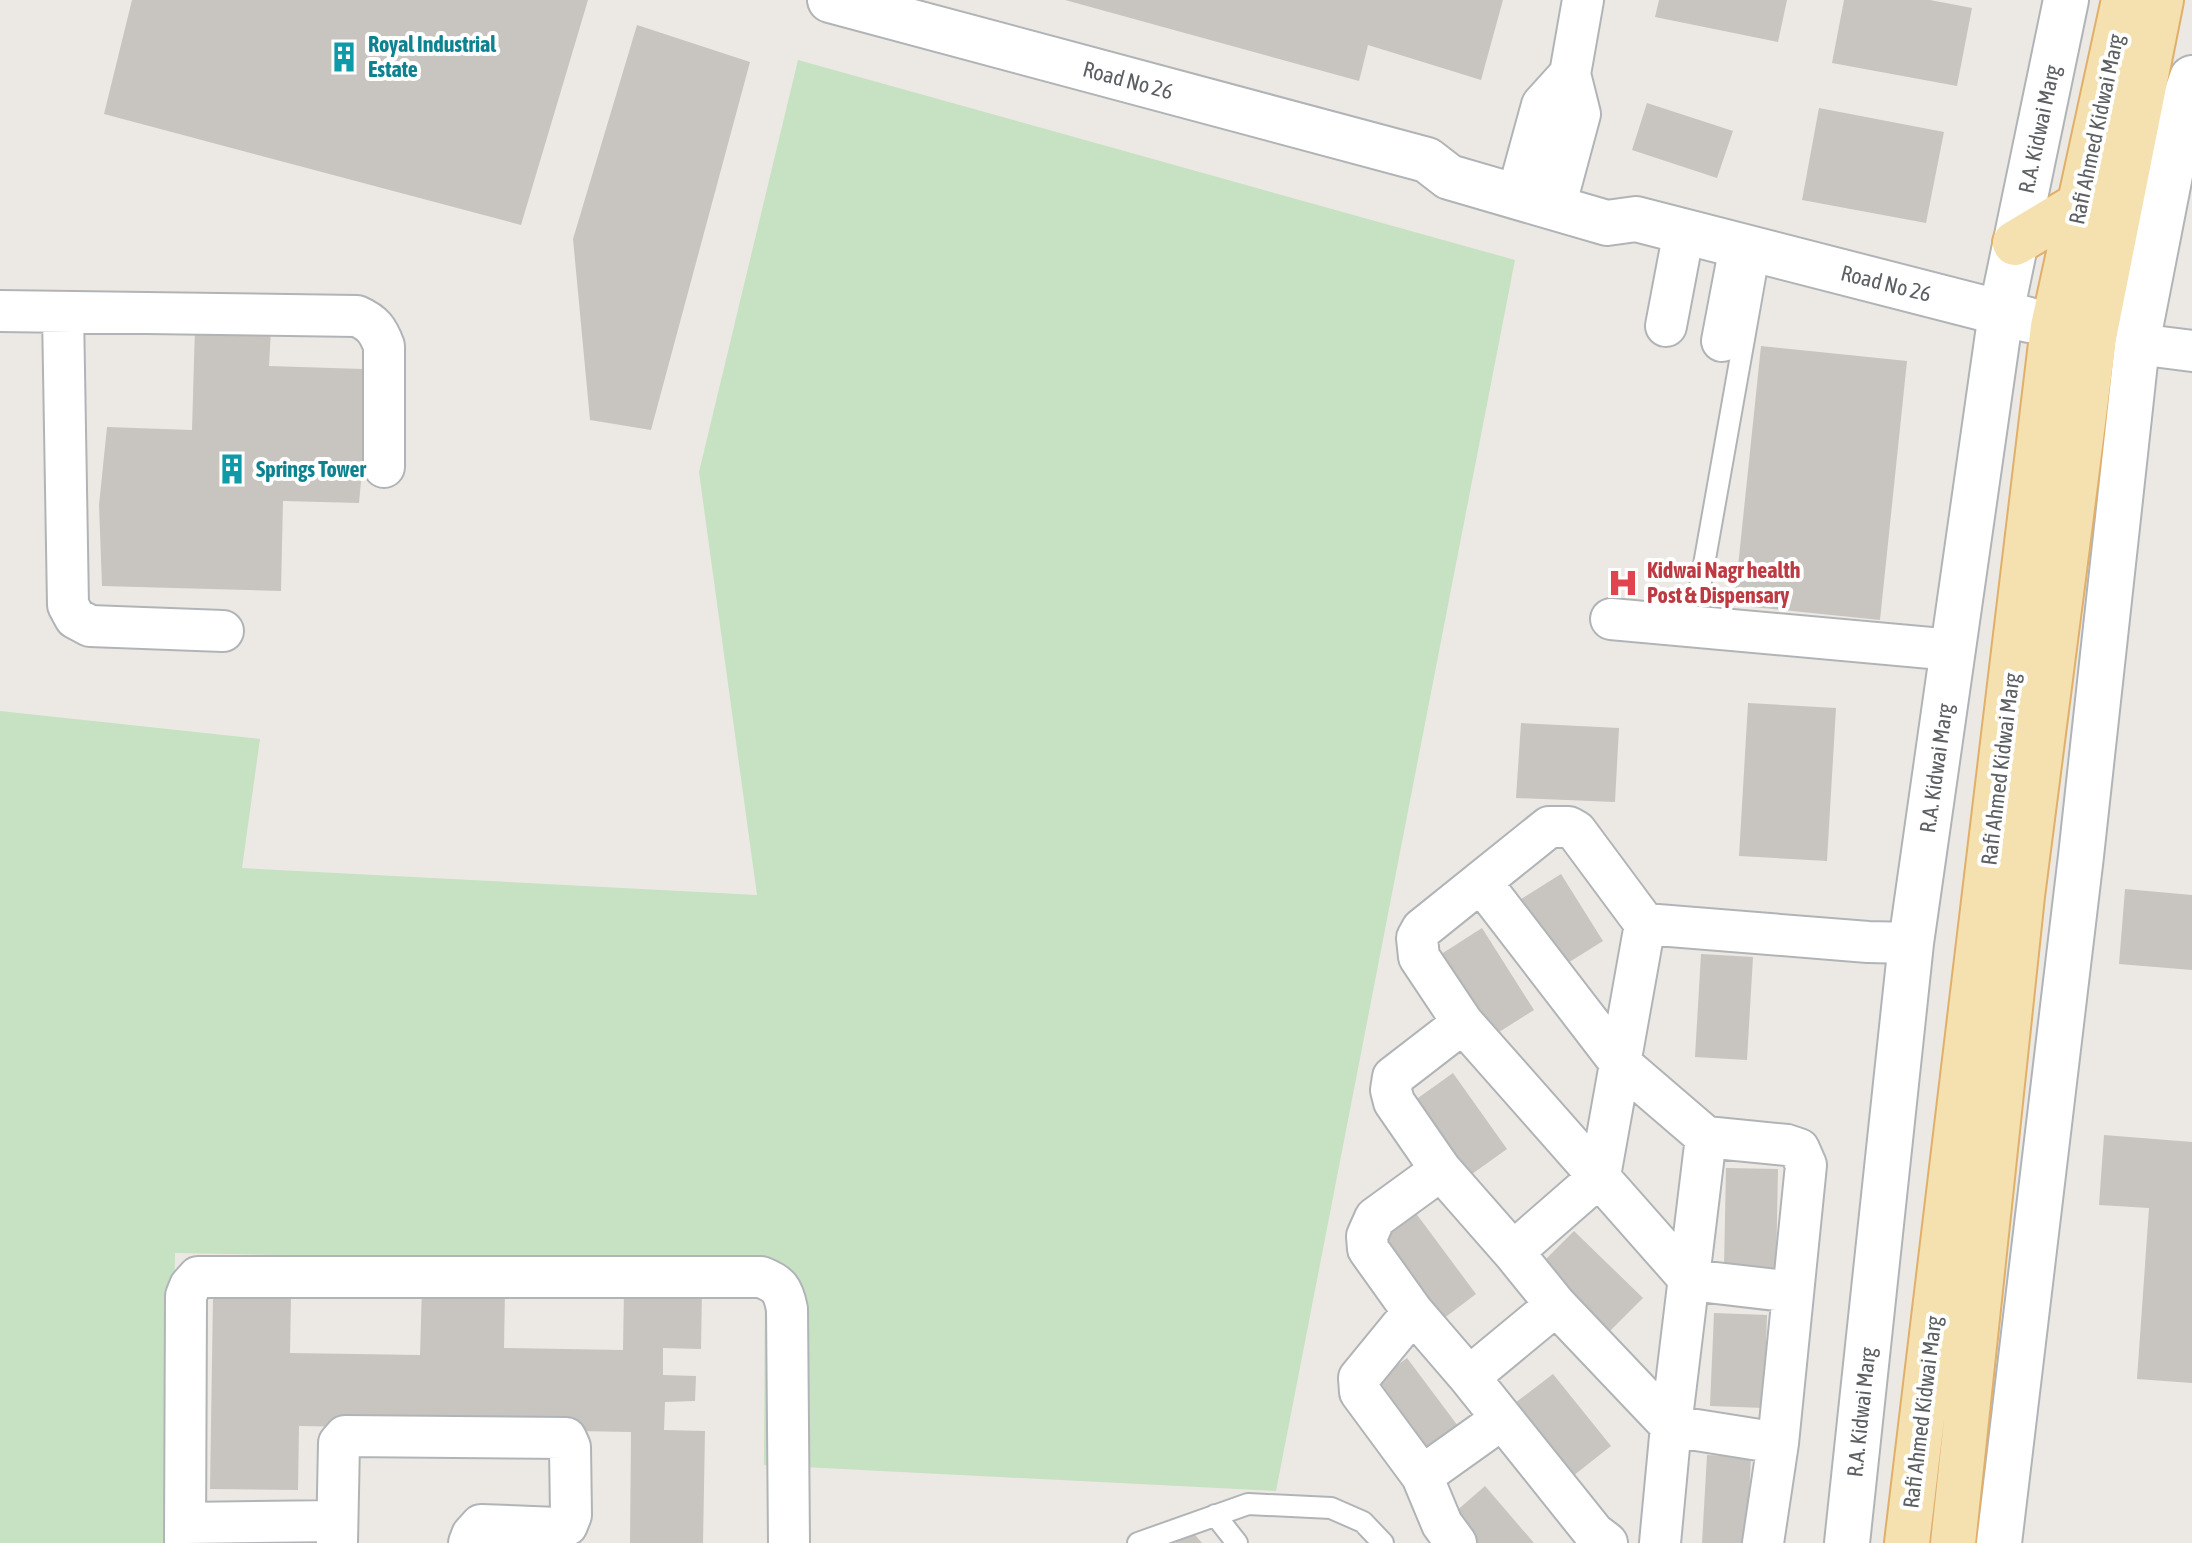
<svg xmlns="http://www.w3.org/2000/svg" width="2192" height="1543" viewBox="0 0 2192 1543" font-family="'Asap Condensed',sans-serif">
  <rect width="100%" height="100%" fill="#ece9e4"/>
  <path fill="#c7e1c3" d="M798 60 1515 260 1276 1491 764 1465 765 1264 175 1253 170 1543H0V711L260 739 242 868 757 895 699 472Z"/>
  <path fill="#c8c4c0" d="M132 0H588L521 225 104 114Z
    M1065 0H1503L1481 80 1368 45 1359 81Z
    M1659 0H1787L1778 42 1655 17Z
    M1844 0H1930L1972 8 1957 86 1832 63Z
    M637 25 750 62 651 430 590 420 573 239Z
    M1647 103 1733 131 1717 178 1632 150Z
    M1819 108 1944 132 1926 223 1802 200Z
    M195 326 271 329 269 366 363 369 365 438 359 503 283 501 281 591 102 586 99 505 107 427 192 430Z
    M1761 346 1907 361 1880 620 1734 605Z
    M1748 703 1836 708 1827 861 1739 856Z
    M1521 723 1619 728 1615 802 1516 798Z
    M1561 874 1603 941 1563 966 1521 899Z
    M2125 889 2192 895V970L2119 964Z
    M1482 928 1534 1010 1488 1039 1435 958Z
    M1701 954 1753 957 1747 1060 1695 1057Z
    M1453 1073 1507 1149 1465 1179 1411 1103Z
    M2104 1135 2192 1142V1383L2137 1379 2149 1208 2099 1205Z
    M1726 1168 1778 1169 1776 1268 1724 1267Z
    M1415 1212 1476 1294 1439 1322 1377 1240Z
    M1574 1231 1643 1298 1603 1338 1535 1270Z
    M422 1288 505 1290 504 1348 623 1350 624 1288 702 1289 701 1349 663 1348V1375L696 1376 695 1401 665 1402 664 1430 705 1431 703 1543H630L631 1432 299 1426 298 1490 210 1489 213 1296 291 1297 290 1353 420 1355Z
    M1714 1313 1767 1315 1764 1408 1710 1406Z
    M1407 1358 1461 1430 1418 1461 1364 1390Z
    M1553 1374 1611 1446 1573 1476 1515 1403Z
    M1707 1455 1751 1457 1747 1543H1702Z
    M1485 1486 1534 1543H1466L1446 1520Z
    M1191 1530 1202 1543H1175Z"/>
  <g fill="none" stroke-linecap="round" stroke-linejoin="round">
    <g stroke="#b1b4b7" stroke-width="24">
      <path id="lane" d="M1700 587 1758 260
        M1215 1515 1237 1543
        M1138 1543 1248 1504 1331 1508 1363 1522 1383 1543"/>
    </g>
    <g stroke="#b1b4b7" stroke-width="44">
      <path id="street" d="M1517 196 1542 105 1570 74
        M1555 207 1580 114 1570 74 1583 0
        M0 311 357 316C373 323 378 330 384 346V467
        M63 312 68 605 75 618 90 626 223 631
        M1666 326 1684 231
        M1722 341 1740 246
        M2137 344 2192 351
        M1611 619 1953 650
        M1481 882 1621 1064 1706 1137 1671 1426 1660 1543
        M1645 924 1868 942 1911 943
        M1463 1023 1393 1077 1391 1090 1394 1102 1441 1170 1513 1252 1556 1305 1671 1426 1778 1443
        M1706 1137 1787 1145 1799 1149 1806 1165 1778 1443 1763 1543
        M1441 1170 1375 1218 1367 1236 1368 1249 1413 1312 1469 1377 1594 1533 1607 1543
        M1513 1252 1600 1176 1645 924 1576 831 1569 827H1549L1422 929 1417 938 1419 957 1463 1023 1690 1280 1793 1292
        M1413 1312 1359 1378 1360 1392 1422 1476 1442 1524 1456 1543
        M1469 1377 1556 1305
        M1422 1476 1502 1419
        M185 1523 337 1521
        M185 1543 186 1296 190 1286 198 1277H761C779 1284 783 1289 787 1309L789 1543
        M337 1543 339 1443 345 1436 566 1438 570 1447 571 1515 567 1525 558 1528 481 1525 472 1535 469 1543"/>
    </g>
    <g stroke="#b0b4b7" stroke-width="48">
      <path id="secondary" d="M830 0 1427 160 1449 177 1607 223 1636 219 2029 320
        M1847 1543 1911 943 2001 313 2066 0
        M1999 1543 2081 856 2137 344 2185 98 2192 78"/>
    </g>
    <g stroke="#e0af69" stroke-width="48">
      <path id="primary" d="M2015 243 2080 204
        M1907 1543 2053 327 2124 0
        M1953 1543 2022 896 2094 337 2161 0"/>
    </g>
    <use href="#lane" stroke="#fff" stroke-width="20"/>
    <use href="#street" stroke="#fff" stroke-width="40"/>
    <use href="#secondary" stroke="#fff" stroke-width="44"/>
    <use href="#primary" stroke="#f5e1b0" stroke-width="44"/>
  </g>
  <defs>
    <g id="building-bare" transform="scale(2.4)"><path d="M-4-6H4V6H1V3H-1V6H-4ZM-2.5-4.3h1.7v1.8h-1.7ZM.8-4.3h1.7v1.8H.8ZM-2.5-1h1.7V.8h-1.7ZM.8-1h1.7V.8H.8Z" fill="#0f9aa8" stroke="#fff" stroke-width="2.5" paint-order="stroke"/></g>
    <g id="hospital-bare" transform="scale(2.4)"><path d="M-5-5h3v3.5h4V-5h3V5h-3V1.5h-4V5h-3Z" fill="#e0444e" stroke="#fff" stroke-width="2.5" paint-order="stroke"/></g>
  </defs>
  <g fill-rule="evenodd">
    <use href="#building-bare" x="344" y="57"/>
    <use href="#building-bare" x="232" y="469"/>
    <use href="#hospital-bare" x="1623" y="583"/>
  </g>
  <g text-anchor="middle" stroke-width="8" stroke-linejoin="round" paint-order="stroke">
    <g font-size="22" font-weight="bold" fill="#0d838f" stroke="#fff" text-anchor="start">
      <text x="368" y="52">Royal Industrial<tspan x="368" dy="25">Estate</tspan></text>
      <text x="256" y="477">Springs Tower</text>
    </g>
    <g font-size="22" fill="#5c6062" stroke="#fff">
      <text transform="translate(1128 80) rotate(15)" y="8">Road No 26</text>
      <text transform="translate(2039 129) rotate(-78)" y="8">R.A. Kidwai Marg</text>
      <text transform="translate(2096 129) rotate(-78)" y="8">Rafi Ahmed Kidwai Marg</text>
      <text transform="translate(1886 283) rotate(14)" y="8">Road No 26</text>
      <text transform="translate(1936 768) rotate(-82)" y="8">R.A. Kidwai Marg</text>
      <text transform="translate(2000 769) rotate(-83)" y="8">Rafi Ahmed Kidwai Marg</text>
      <text transform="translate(1861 1412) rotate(-84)" y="8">R.A. Kidwai Marg</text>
      <text transform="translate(1922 1412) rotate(-83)" y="8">Rafi Ahmed Kidwai Marg</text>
    </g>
    <g font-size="22" font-weight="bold" fill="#be3a42" stroke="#fff" text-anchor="start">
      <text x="1647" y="578">Kidwai Nagr health<tspan x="1647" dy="25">Post &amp; Dispensary</tspan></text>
    </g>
  </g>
</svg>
